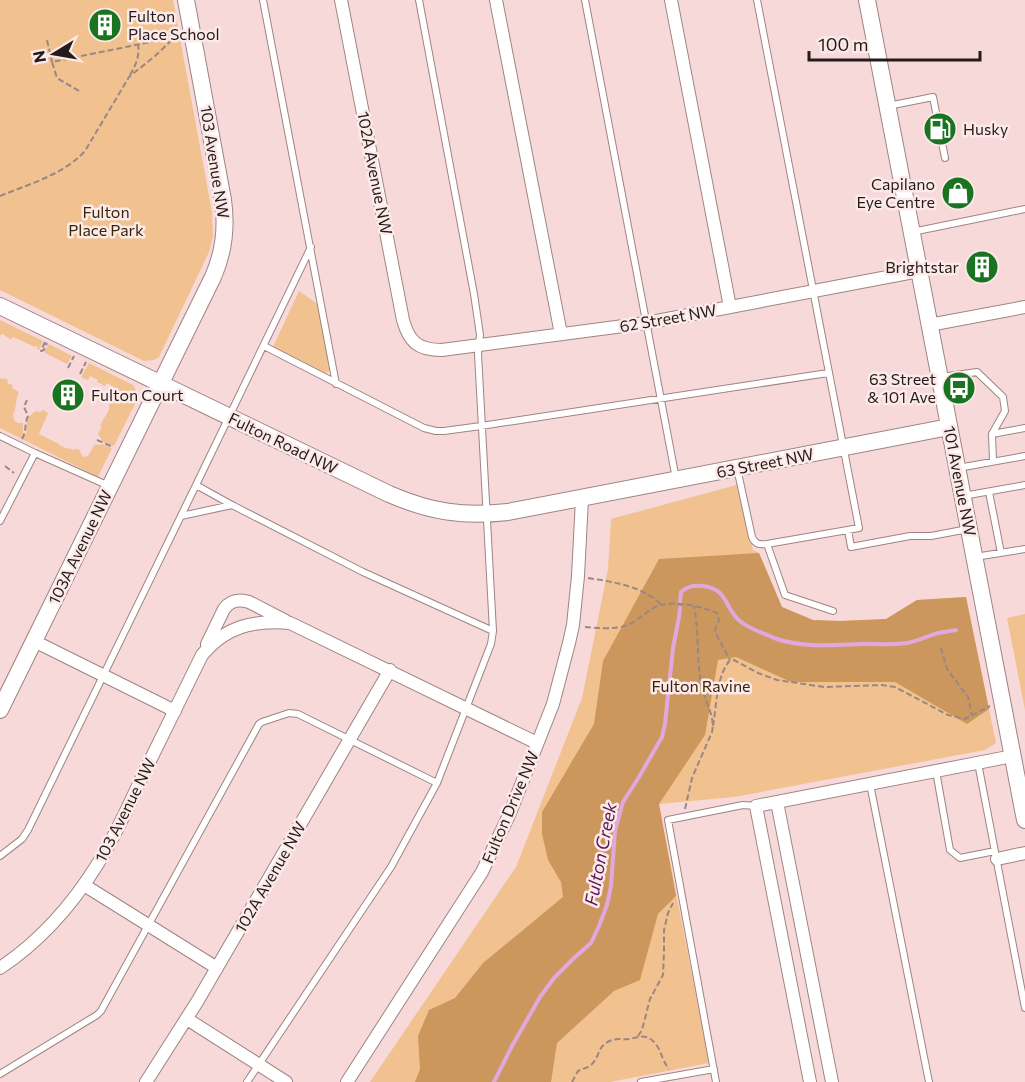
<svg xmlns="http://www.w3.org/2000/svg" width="1025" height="1082" viewBox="0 0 1025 1082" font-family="Commissioner,sans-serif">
  <rect width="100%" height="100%" fill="#f7d9d9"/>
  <path fill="#f1c28f" d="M0 0H173L212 212 213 236 209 252 159 357 154 360 144 361 0 290Z
    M299 291 319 305 332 369 321 376 272 349Z
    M0 320 43 341 39 350 37 349 38 347 36 346 35 347 13 337 11 340 3 334 0 335Z
    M49 344 72 356 67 364 45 353V351Z
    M89 363 133 385 137 392V400L114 446 103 442 98 434 102 426 100 425 109 410V405L112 399 116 398 118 393 117 389 107 383 105 386 97 382 98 380 90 376 88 380 81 377Z
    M0 378 3 379 4 378 8 380 7 383 13 385 12 388 19 392C15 399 17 408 13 415L14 420 18 423H23V434L26 435C27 422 25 418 36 411L40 412 43 410 48 413 39 434 59 444V445L68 449 69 448 73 450 77 449 80 450 81 454 84 457 88 456 95 444 100 445 102 444 112 448 98 477 0 428Z
    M740 484 753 550 759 553 782 607 813 620 840 621 886 619 917 600 966 597 996 743 985 750 734 797 659 804 709 1063 610 1082H370L516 867 582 698 608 569 611 519Z
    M1025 614V710L1007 618Z"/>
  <path fill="#cb975d" d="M759 553 782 607 813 620 840 621 886 619 917 600 966 597 989 709 967 724 895 682H791L736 657 718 660 705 735 659 804 676 896 658 914 640 980 614 991 557 1043 551 1082H415L420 1069 418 1036 429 1010 455 998 483 963 563 897 561 882 548 860 542 834V812L594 724 603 661 659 559Z"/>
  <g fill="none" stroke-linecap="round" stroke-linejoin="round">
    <path stroke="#e1a8de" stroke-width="4" d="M680 602 681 592C688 586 694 585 703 586 729 589 724 609 741 622 750 629 763 633 774 638 802 648 832 645 861 644 876 644 892 645 907 643 918 641 928 636 938 633 944 632 950 631 956 630
      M494 1082 512 1046 540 997 554 978 574 958 591 943 599 926 607 905 611 886 615 831 623 802 639 777 662 737 665 724 673 648 679 617 680 608"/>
    <g stroke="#9f8484" stroke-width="8">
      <path id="lane" d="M263 0 336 384
        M585 0 676 479
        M888 106 933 97 945 158
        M912 232 1025 209
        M264 346 424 428 436 431H444L481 426 828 373
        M941 377 977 372 1003 397 1005 411 992 434
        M0 436 35 453
        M993 461 992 434 1025 428
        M737 468 752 537C755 544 759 545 767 544L859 528 757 0
        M958 468 1025 456
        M196 485 232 505 363 572 493 631
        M989 492 1001 553
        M963 496 1025 485
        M181 516 232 505
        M0 521 35 453 109 486
        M848 530 851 547 910 536H931L968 529
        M767 544 785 595 833 611
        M975 557 1025 549
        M978 763 1025 1008
        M936 771 950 850 960 858 995 851
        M870 784 929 1082
        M0 856 22 839 28 830 196 485 311 247
        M0 1074 97 1015 101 1011 259 724 262 722 289 713 298 714 437 783
        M247 1082 391 867 437 783 491 644 493 631 478 354 480 335 474 294 419 0
        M641 1082 714 1069
        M716 1082 668 820 743 805 756 806"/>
    </g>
    <g stroke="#9f8484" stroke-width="14">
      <path id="street" d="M341 0 403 320C409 342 418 350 442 350L646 323 919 271
        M496 0 561 334
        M671 0 730 307
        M929 325 1025 307
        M34 641 175 711
        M207 644 224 609C231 600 239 599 249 602L286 621
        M777 802 832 1082
        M997 859 1025 853
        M84 885 217 968
        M0 968C39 942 72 905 97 865 115 837 129 805 143 775 163 735 182 695 202 655 226 626 253 620 290 623L537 743
        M187 1019 286 1082
        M146 1082 197 1002 390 670
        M347 1082 482 872 510 813 553 704 569 643 573 625 578 576 582 499
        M810 1082 756 806 1013 756"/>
    </g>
    <g stroke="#9f8484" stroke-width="18">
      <path id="secondary" d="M867 0 1025 820
        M0 306 389 494C431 512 463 517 508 512L949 427
        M0 710 213 277C224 252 227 228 223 200L186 0"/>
    </g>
    <path stroke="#9b8686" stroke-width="2" stroke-dasharray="6 3" stroke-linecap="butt" d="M47 40 52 62
      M41 53 44 50 48 48
      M130 75C136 65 140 55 138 44
      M79 91 57 78 52 62 175 37
      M0 196C29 184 63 175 85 151L129 77 155 56 176 36
      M45 342 41 351 44 350 47 343
      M68 368 74 356
      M80 374 86 362
      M22 439C27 431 24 424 28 416L24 407 27 400
      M97 440 113 447
      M5 466 14 473
      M588 578C614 582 642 586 662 605
      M585 627C598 628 615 630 628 625 637 621 652 607 660 605 678 601 700 606 717 613L719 620 715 630 716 634 730 660
      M941 648 947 669 968 697 972 716
      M713 726C717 704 716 677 730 660H734L758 673 777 680 824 687 882 685 895 687 948 715 965 719 990 706
      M685 809 692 778 712 732C715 719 708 707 704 695 695 666 700 635 694 606
      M638 1036 642 1030 650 999 663 975 664 952V930L668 913 673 903
      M572 1082 578 1071C582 1069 587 1068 591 1065 601 1056 596 1046 612 1040 618 1038 624 1040 630 1039 638 1037 646 1034 653 1041 661 1048 662 1061 669 1069"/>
    <use href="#lane" stroke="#fff" stroke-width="6"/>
    <use href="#street" stroke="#fff" stroke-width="12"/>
    <use href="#secondary" stroke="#fff" stroke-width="16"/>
  </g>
  <defs>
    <g id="building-disc" transform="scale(1.725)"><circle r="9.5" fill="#1a7320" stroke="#fceae9"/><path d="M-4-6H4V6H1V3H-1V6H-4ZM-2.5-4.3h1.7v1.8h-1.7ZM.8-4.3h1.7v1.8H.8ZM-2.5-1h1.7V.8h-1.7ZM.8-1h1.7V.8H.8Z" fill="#fff"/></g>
    <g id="fuel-disc" transform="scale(1.725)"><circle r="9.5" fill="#1a7320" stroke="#fceae9"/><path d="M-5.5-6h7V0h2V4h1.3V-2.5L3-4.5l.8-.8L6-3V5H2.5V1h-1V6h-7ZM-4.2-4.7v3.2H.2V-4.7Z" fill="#fff"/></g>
    <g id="shop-disc" transform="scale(1.725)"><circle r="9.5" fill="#1a7320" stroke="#fceae9"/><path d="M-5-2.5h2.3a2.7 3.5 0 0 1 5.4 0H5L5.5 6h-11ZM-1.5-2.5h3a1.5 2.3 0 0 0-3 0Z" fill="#fff"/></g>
    <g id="bus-disc" transform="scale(1.725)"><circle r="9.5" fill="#1a7320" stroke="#fceae9"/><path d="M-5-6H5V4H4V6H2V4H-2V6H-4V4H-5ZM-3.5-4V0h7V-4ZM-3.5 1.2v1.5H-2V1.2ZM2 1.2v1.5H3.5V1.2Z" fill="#fff"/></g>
  </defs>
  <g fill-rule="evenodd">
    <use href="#building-disc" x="105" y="25"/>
    <use href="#fuel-disc" x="940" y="129"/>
    <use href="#shop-disc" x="958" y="193"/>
    <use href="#building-disc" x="982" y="267"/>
    <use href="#bus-disc" x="959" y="388"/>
    <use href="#building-disc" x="68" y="395"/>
  </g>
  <g text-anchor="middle" stroke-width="5" stroke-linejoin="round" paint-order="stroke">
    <g font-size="16" fill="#251b1b" stroke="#fceae9" text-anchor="start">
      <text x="128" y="22">Fulton<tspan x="128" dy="18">Place School</tspan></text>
      <text x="963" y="135">Husky</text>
      <text x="935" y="190" text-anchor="end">Capilano<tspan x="935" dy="18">Eye Centre</tspan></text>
      <text x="959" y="273" text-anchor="end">Brightstar</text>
      <text x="936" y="385" text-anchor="end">63 Street<tspan x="936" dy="18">&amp; 101 Ave</tspan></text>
      <text x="91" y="401">Fulton Court</text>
    </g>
    <g font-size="16" fill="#251b1b" stroke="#fceae9">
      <text transform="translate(215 162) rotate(81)" y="6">103 Avenue NW</text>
      <text transform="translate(375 173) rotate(79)" y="6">102A Avenue NW</text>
      <text transform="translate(668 318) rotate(-10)" y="6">62 Street NW</text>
      <text transform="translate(283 443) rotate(26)" y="6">Fulton Road NW</text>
      <text transform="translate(765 463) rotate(-11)" y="6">63 Street NW</text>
      <text transform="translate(960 481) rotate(79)" y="6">101 Avenue NW</text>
      <text transform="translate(80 547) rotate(-64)" y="6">103A Avenue NW</text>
      <text transform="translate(510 807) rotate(-67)" y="6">Fulton Drive NW</text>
      <text transform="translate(125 810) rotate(-63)" y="6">103 Avenue NW</text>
      <text transform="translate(270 877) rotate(-60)" y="6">102A Avenue NW</text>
    </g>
    <g font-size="16" fill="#392409" stroke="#fceae9">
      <text x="106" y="218">Fulton<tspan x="106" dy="18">Place Park</tspan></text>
      <text x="701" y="692">Fulton Ravine</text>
    </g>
    <g font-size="18" font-style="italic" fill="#581658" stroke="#fceae9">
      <text transform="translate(601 854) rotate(-79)" y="6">Fulton Creek</text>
    </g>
  </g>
  <g transform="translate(54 54) rotate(259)" stroke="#fceae9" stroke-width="4.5" paint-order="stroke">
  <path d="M0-4.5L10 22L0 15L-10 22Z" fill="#251b1b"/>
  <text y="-9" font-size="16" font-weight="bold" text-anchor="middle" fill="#251b1b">N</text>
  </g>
  <path d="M809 51v9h171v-9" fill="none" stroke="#251b1b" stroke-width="3"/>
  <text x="818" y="51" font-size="18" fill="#251b1b" stroke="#fceae9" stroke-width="4.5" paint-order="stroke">100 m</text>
</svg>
